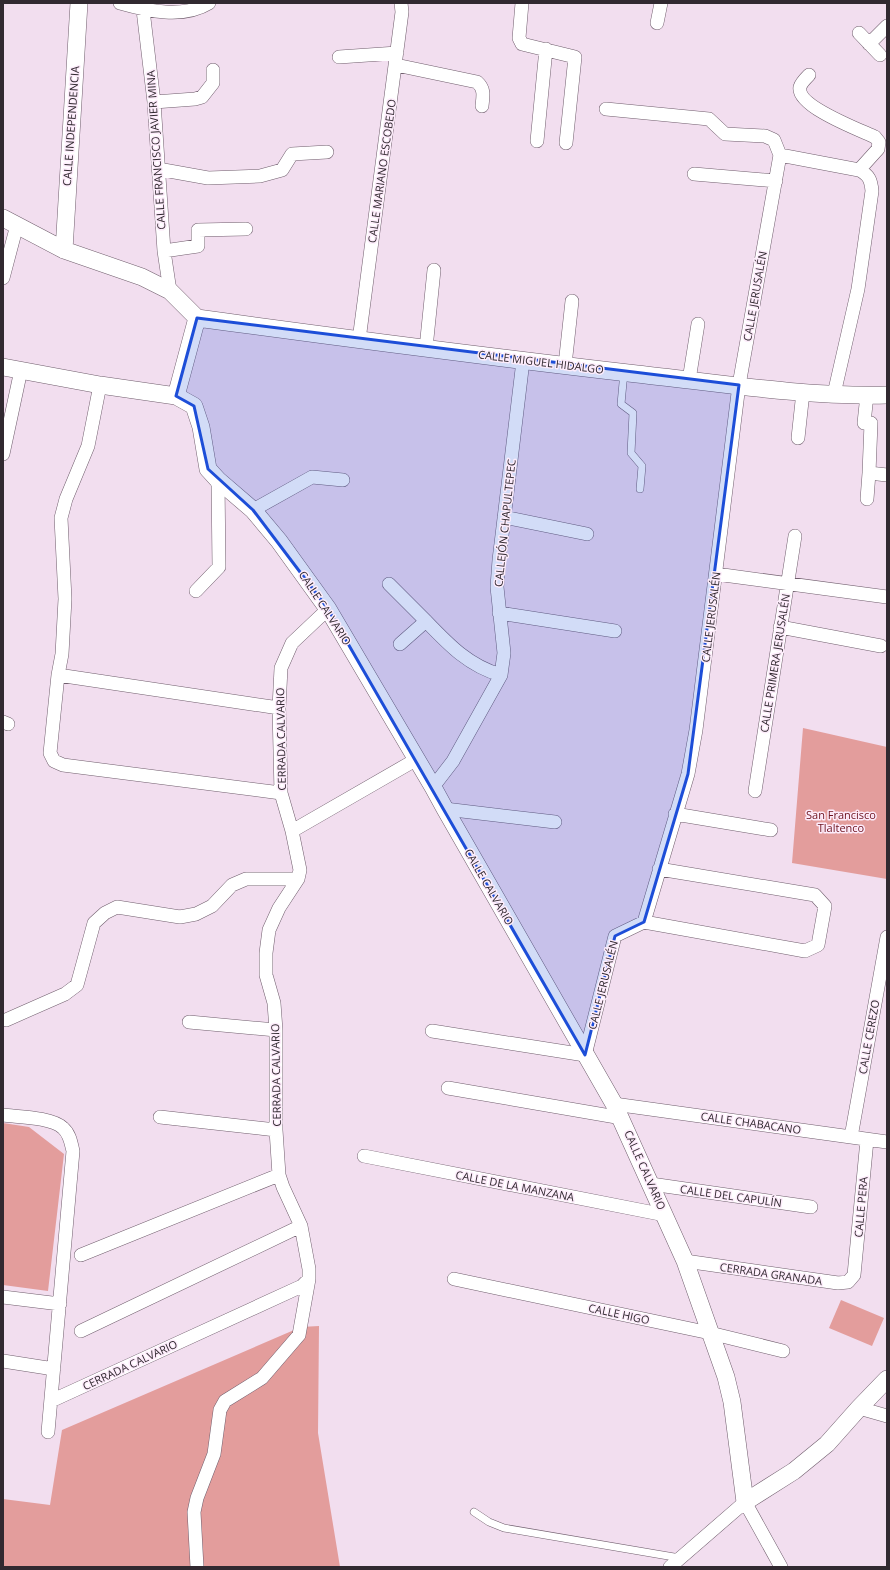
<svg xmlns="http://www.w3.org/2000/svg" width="890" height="1570" viewBox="0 0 890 1570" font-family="'Open Sans',sans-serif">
  <rect width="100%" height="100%" fill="#f2deef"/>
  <path fill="#e39d9c" d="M803 728 887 747V879L792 863Z
    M3 1123 29 1127 64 1154 48 1291 3 1285Z
    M841 1300 884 1318 872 1346 829 1328Z
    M319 1326 318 1433 340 1567H3V1499L50 1505 62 1430 301 1327Z"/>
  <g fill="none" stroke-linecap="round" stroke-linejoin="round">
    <g stroke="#705e6d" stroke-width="8">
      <path id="service" d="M624 372 621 404 633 413 631 453 642 466 640 489
        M474 1512 489 1522 504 1528 680 1558"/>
    </g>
    <g stroke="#705e6d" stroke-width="14">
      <path id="minor" d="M120 3C148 11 183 19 209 3
        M522 3 519 38 522 44 575 57 566 143
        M143 10 154 102 164 251 170 291
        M657 23 661 3
        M859 33 880 55
        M869 44 887 26
        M339 57 397 53
        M396 65 477 82C485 89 483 96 482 106
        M809 75C806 78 801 83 800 87 796 106 860 130 875 137L879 142 878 149 859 170
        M154 102 195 99 202 97 213 83V70
        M606 109 709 119 725 134 765 136 774 140 780 155 859 170C869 175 871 180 872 191L858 289 834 394
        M537 141 546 49
        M158 169 208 178 260 176 282 170 292 154 327 152
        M694 174 776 181
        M164 251 198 246V230L246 229
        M3 278 17 225
        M359 340 402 12 401 3
        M426 348 434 270
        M565 365 572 301
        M689 380 698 324
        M100 385 88 446 66 499 61 518 65 599 62 654 58 675 50 753 54 761 63 765 281 793
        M867 395 864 423H871L869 473 887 475
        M798 438 803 392
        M3 454 21 370
        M867 499 869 473
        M253 510 312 477 343 480
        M504 517 587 534
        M716 574 887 597
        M389 584 426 621 400 644
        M196 591 219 567 218 480
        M499 613 615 631
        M426 621C449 645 469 666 501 675
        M780 627 881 646
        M58 675 279 708
        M3 722 8 724
        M433 787 453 761 501 675 504 653 497 587 499 560 523 361
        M755 791 795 536
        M445 809 555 822
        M675 814 771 830
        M292 831 417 759
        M644 922 805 951 818 945 825 906 815 895 659 869
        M6 1020 65 994 77 985 94 923 105 913 117 907 180 917 196 914 212 906 232 885 246 879H298
        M189 1022 276 1030
        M432 1031 585 1055 615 936 644 922 688 774 696 730 739 385 780 155
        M448 1088 622 1118
        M614 1104 887 1142
        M3 1115C18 1117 52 1117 63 1128 70 1134 71 1143 73 1151L48 1432
        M160 1117 276 1130
        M851 1137 887 937
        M364 1156 665 1215
        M651 1184 811 1207
        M81 1255 279 1175
        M685 1261 838 1283 848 1282 854 1275 867 1140
        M454 1279 710 1333 783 1351
        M3 1297 60 1304
        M81 1331 301 1226
        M3 1361 54 1369
        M51 1401 302 1286 309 1279V1269L301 1226 283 1187 279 1175 276 1130V1030L274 1003 266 975V953L269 930 279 908 298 879 300 870 292 831 281 793 279 708 281 668 292 643 328 609
        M859 1408 887 1416
        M197 1567 194 1512 197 1498 214 1454 220 1410 225 1401 262 1378 299 1335 309 1279
        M670 1567 745 1502 781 1567"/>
    </g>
    <g stroke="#705e6d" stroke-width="18">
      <path id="tertiary" d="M3 218 64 250 142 277 170 291 197 318
        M64 250 79 3
        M197 318 176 396 194 406 201 427 208 469 218 480 253 510 279 541 328 609 433 787 445 809 614 1104 685 1261 726 1377 732 1402 745 1502 794 1471 827 1444 859 1408 887 1379
        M197 318C343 338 490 357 637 374 719 383 804 397 887 395
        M3 367 100 385 176 396"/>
    </g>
    <use href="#service" stroke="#fff" stroke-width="7"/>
    <use href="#minor" stroke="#fff" stroke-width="13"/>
    <use href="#tertiary" stroke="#fff" stroke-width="17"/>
  </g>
  <path fill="#1d4ed8" fill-opacity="0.2" stroke="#1d4ed8" stroke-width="3" stroke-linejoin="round" d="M197 318 739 385 688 774 644 922 615 936 585 1055 328 609 253 510 208 469 194 406 176 396Z"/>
  <g text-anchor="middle" stroke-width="3" stroke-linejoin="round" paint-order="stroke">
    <g font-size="11" fill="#312930" stroke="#fdecfb">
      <text transform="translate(71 126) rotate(-86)" y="4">CALLE INDEPENDENCIA</text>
      <text transform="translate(156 150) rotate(-94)" y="4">CALLE FRANCISCO JAVIER MINA</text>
      <text transform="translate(382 171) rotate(-82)" y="4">CALLE MARIANO ESCOBEDO</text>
      <text transform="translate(755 296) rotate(-80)" y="4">CALLE JERUSALÉN</text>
      <text transform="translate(541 362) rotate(7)" y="4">CALLE MIGUEL HIDALGO</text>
      <text transform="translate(505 523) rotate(-84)" y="4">CALLEJÓN CHAPULTEPEC</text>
      <text transform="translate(325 608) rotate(57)" y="4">CALLE CALVARIO</text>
      <text transform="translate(711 617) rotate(-83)" y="4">CALLE JERUSALÉN</text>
      <text transform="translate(775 663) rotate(-81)" y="4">CALLE PRIMERA JERUSALÉN</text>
      <text transform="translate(281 739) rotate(-91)" y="4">CERRADA CALVARIO</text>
      <text transform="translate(489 887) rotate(60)" y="4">CALLE CALVARIO</text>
      <text transform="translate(603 985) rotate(-76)" y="4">CALLE JERUSALÉN</text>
      <text transform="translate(869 1037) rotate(-80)" y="4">CALLE CEREZO</text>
      <text transform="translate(276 1075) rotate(-91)" y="4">CERRADA CALVARIO</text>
      <text transform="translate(751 1123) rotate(8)" y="4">CALLE CHABACANO</text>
      <text transform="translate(645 1170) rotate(66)" y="4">CALLE CALVARIO</text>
      <text transform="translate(515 1186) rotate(11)" y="4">CALLE DE LA MANZANA</text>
      <text transform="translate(731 1196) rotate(8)" y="4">CALLE DEL CAPULÍN</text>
      <text transform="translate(861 1207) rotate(-85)" y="4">CALLE PERA</text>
      <text transform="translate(771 1274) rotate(8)" y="4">CERRADA GRANADA</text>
      <text transform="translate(619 1314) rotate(12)" y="4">CALLE HIGO</text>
      <text transform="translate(130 1365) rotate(-25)" y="4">CERRADA CALVARIO</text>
    </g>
    <g font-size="11" fill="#6c111d" stroke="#fdecfb">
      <text x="841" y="819">San Francisco<tspan x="841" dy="13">Tlaltenco</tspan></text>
    </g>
  </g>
  <rect width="890" height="1570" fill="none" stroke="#312930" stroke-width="8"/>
</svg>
